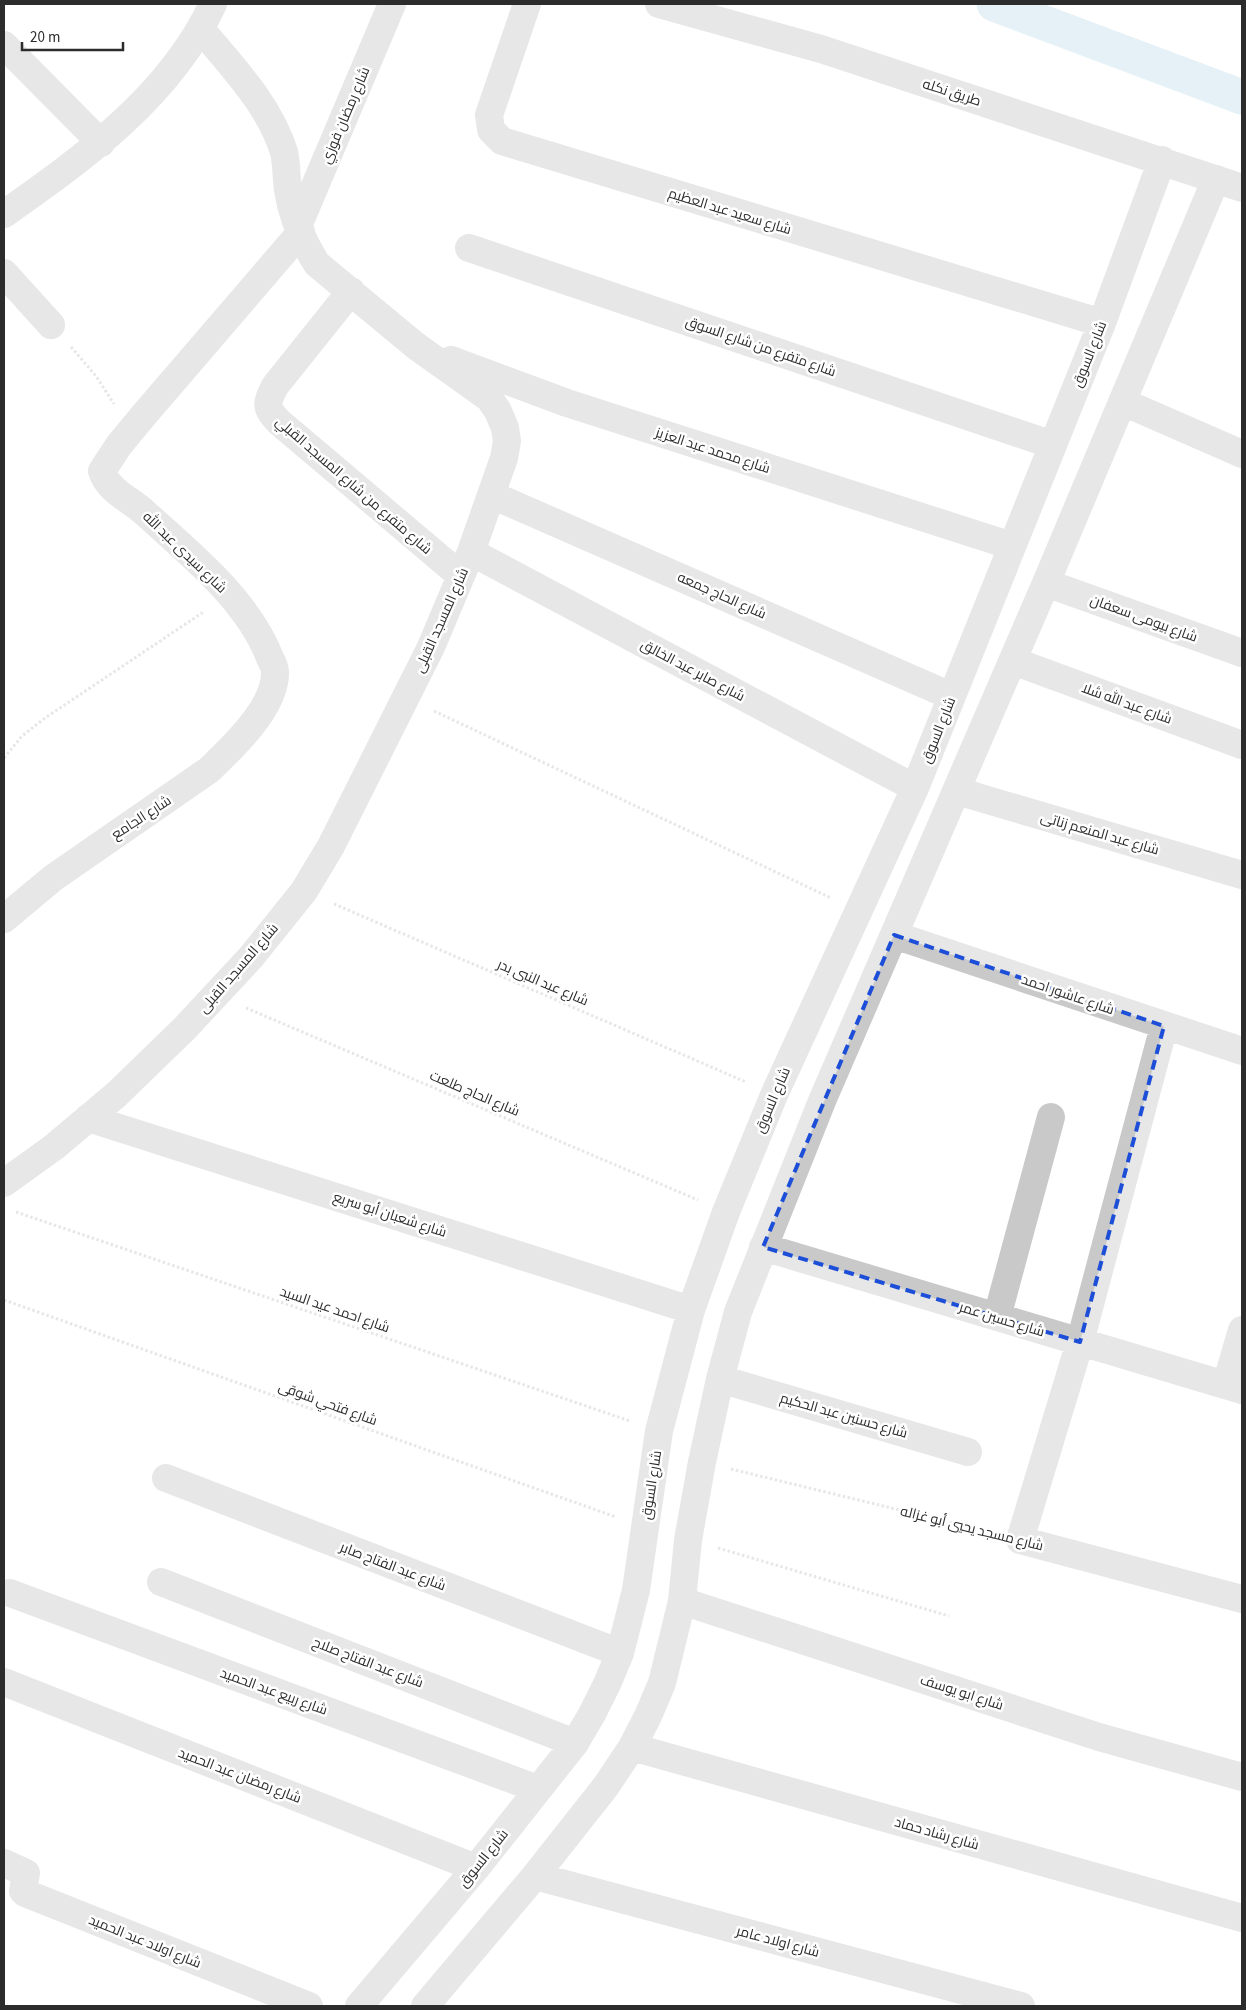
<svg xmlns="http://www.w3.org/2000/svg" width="1246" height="2010" viewBox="0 0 1246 2010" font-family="'Source Sans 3',Cairo,sans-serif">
  <rect width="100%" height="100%" fill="#fff"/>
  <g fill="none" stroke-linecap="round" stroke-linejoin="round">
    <path stroke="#c5e0ea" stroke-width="35" d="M994 4 1242 97"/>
    <path stroke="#c9c9c9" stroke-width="3" stroke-dasharray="2.5 2.5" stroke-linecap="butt" d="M71 347 96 376 114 404
      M434 711 831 898
      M4 758 22 736 45 718 205 611
      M334 904 746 1082
      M246 1008 698 1200
      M16 1212 630 1421
      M4 1300 616 1517
      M731 1469 990 1532
      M718 1548 949 1616"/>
    <path stroke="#c9c9c9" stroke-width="28" d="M527 4 489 115 491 130 502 141 1102 323
      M659 4 821 49 1242 188
      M4 45 101 143
      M4 214C85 157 170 96 213 4
      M298 226 392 4
      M469 248 1053 445
      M4 273 51 325
      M351 291 275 386C266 404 265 407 279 422L461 576
      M451 360 567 403 1012 546
      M1123 402 1242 454
      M492 495 951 696
      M471 552 915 788
      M1046 583 1242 653
      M1013 661 1242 745
      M957 791 1242 875
      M4 919 53 878 209 770C232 748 276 707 275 672 275 667 272 662 270 658 248 600 189 553 145 513 130 499 108 491 102 471L119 445 143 416 301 232
      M894 935 1242 1051
      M1164 1026 1080 1342 1020 1540 1242 1599
      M88 1118 691 1310
      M4 1183 54 1147 117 1094 185 1028 251 957 304 891 331 846 431 647 471 552 504 458 507 441 505 428 498 411 489 398 416 346 317 264C303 242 292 216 288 190 286 177 287 165 284 152 269 104 232 67 201 29
      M763 1247 1242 1390
      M997 1317 1051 1117
      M720 1379 968 1452
      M1226 1385 1242 1330
      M166 1478 620 1653
      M161 1582 575 1743
      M10 1593 538 1789
      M682 1601 1099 1737 1242 1777
      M4 1682 476 1868
      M632 1747 1242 1918
      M4 1863 26 1873 23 1891 25 1893 309 2006
      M535 1876 1021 2006
      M359 2006 476 1868 575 1743 592 1714 607 1684 620 1653 636 1590 659 1431 691 1310 726 1212 774 1095 915 788 1102 323 1162 160
      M425 2006 535 1876 606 1786 632 1747 648 1716 662 1683 682 1601 688 1540 702 1462 720 1379 738 1312 822 1101 1046 583 1216 179"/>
  </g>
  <path d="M0 0H1246V2010H0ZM894 935 1164 1026 1080 1342 763 1247Z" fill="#fff" fill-opacity=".55" fill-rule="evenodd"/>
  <path fill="none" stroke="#1d4ed8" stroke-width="4" stroke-dasharray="10 6" stroke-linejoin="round" d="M894 935 1164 1026 1080 1342 763 1247Z"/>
  <g text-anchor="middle" stroke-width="5" stroke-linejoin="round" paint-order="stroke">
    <g font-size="14" fill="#2c2c2c" stroke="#fff">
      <text transform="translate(952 92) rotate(18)" y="5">طريق نكله</text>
      <text transform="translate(345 115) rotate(-67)" y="5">شارع رمضان فوزي</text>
      <text transform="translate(730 211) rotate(17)" y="5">شارع سعيد عبد العظيم</text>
      <text transform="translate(761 346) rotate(19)" y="5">شارع متفرع من شارع السوق</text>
      <text transform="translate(1089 354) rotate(-68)" y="5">شارع السوق</text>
      <text transform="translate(713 450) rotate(18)" y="5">شارع محمد عبد العزيز</text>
      <text transform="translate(354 485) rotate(41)" y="5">شارع متفرع من شارع المسجد القبلي</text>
      <text transform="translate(185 552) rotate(44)" y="5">شارع سيدى عبد الله</text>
      <text transform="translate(722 595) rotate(24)" y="5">شارع الحاج جمعه</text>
      <text transform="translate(1144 618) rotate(20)" y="5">شارع بيومى سعفان</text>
      <text transform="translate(441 620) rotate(-66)" y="5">شارع المسجد القبلى</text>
      <text transform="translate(693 670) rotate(28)" y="5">شارع صابر عبد الخالق</text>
      <text transform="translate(1127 703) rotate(20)" y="5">شارع عبد الله شلا</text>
      <text transform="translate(938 730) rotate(-68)" y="5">شارع السوق</text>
      <text transform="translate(141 817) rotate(-33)" y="5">شارع الجامع</text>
      <text transform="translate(1100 833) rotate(16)" y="5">شارع عبد المنعم زناتى</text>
      <text transform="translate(238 968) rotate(-49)" y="5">شارع المسجد القبلى</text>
      <text transform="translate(543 982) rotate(23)" y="5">شارع عبد النبى بدر</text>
      <text transform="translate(1068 994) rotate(19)" y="5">شارع عاشور احمد</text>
      <text transform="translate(475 1093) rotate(23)" y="5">شارع الحاج طلعت</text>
      <text transform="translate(772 1100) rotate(-67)" y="5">شارع السوق</text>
      <text transform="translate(390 1214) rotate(18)" y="5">شارع شعبان أبو سريع</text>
      <text transform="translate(335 1309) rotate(19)" y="5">شارع احمد عيد السيد</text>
      <text transform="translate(1002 1319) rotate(17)" y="5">شارع حسين عمر</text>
      <text transform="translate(328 1403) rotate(20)" y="5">شارع فتحي شوقى</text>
      <text transform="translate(844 1415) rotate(16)" y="5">شارع حسنين عبد الحكيم</text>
      <text transform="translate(651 1485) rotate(-81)" y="5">شارع السوق</text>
      <text transform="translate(972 1528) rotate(14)" y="5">شارع مسجد يحيي أبو غزاله</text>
      <text transform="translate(393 1566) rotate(21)" y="5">شارع عبد الفتاح صابر</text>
      <text transform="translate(368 1662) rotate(21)" y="5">شارع عبد الفتاح صلاح</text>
      <text transform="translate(274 1691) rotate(20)" y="5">شارع ربيع عبد الحميد</text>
      <text transform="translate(962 1692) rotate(18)" y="5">شارع ابو يوسف</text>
      <text transform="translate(240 1775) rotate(21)" y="5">شارع رمضان عبد الحميد</text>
      <text transform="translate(937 1833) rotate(16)" y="5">شارع رشاد حماد</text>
      <text transform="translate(483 1858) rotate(-51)" y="5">شارع السوق</text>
      <text transform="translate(145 1941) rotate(22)" y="5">شارع اولاد عبد الحميد</text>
      <text transform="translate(778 1941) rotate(15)" y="5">شارع اولاد عامر</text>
    </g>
  </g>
  <rect width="1246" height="2010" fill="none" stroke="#2c2c2c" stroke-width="10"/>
  <path d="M22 42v8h101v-8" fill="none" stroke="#2c2c2c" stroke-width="2.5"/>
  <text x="30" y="42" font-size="15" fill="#2c2c2c" stroke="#ffffff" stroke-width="4" paint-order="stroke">20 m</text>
</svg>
